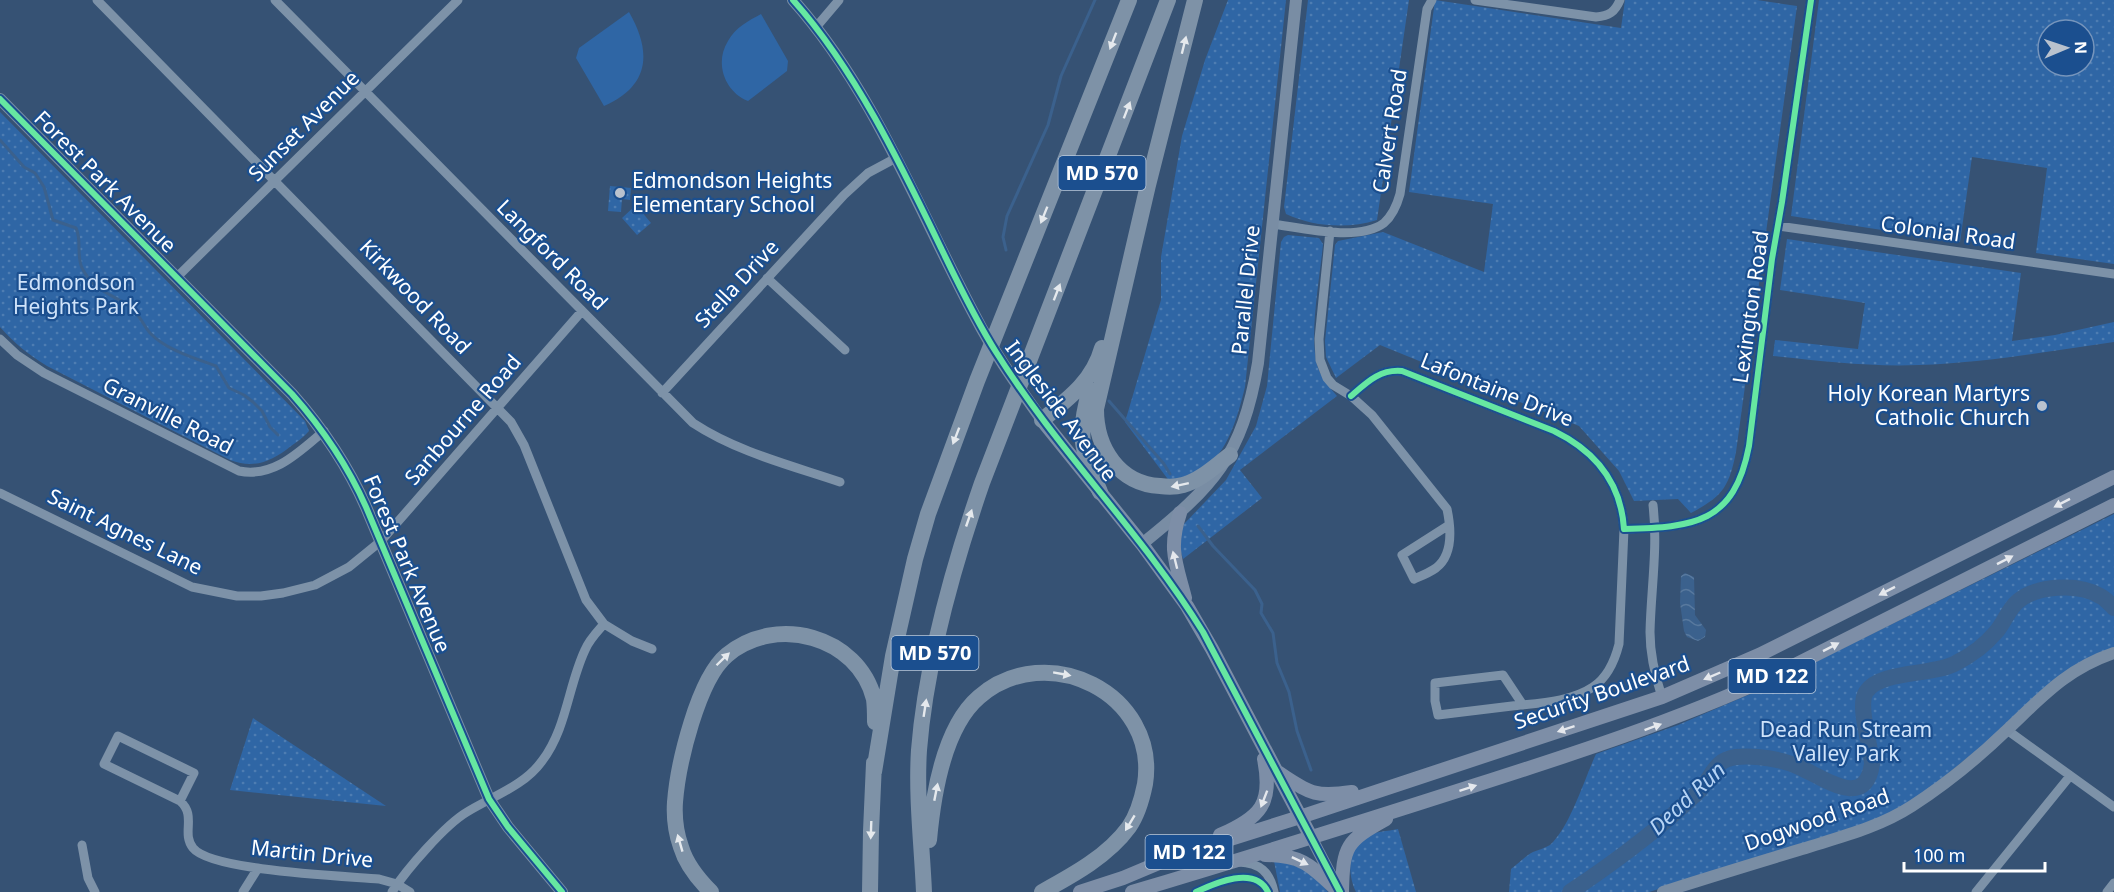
<svg xmlns="http://www.w3.org/2000/svg" width="2114" height="892" viewBox="0 0 2114 892" font-family="'Noto Sans',sans-serif">
  <defs>
    <pattern id="grass-dots" width="8" height="8" patternUnits="userSpaceOnUse" patternTransform="scale(1.5)"><rect width="8" height="8" fill="#2f66a5"/><path d="M2 2h.1M6 6h.1" fill="none" stroke="#4e7db2" stroke-width="1.8" stroke-linecap="round"/></pattern>
    <pattern id="water-waves" width="16" height="10" patternUnits="userSpaceOnUse" patternTransform="scale(1.5)"><rect width="16" height="10" fill="#3b618d"/><path d="M0 5q4-4 8 0t8 0" fill="none" stroke="#58799e"/></pattern>
  </defs>
  <rect width="100%" height="100%" fill="#365274"/>
  <path fill="url(#grass-dots)" fill-rule="evenodd" d="M1228 0H1286L1245 387C1237 419 1226 461 1193 475 1186 478 1178 479 1170 482L1125 422 1161 300V257L1182 136 1205 60Z
    M1308 0H1409L1377 220C1348 229 1314 227 1286 214L1284 207Z
    M1435 0 1621 28 1625 0H1757L1797 6 1736 452C1729 487 1723 496 1691 513L1678 499 1634 501 1619 471 1579 426 1380 345 1336 378 1326 357 1325 341 1335 245 1338 241 1383 232 1484 272 1493 204 1409 192Z
    M1819 0H2114V264L2036 253 2047 168 1972 157 1960 242 1791 216ZM2048 30H2084V66H2048Z
    M0 112 305 421 309 431C304 437 297 442 291 446 271 462 254 469 230 460L47 366C29 355 14 343 0 327Z
    M610 186 631 188 630 200 622 199 621 212 608 211Z
    M636 205 651 223 637 235 622 218Z
    M1288 235 1319 238 1323 244C1320 277 1309 334 1317 365 1321 377 1329 387 1337 396L1240 470 1262 498 1183 559 1180 549V534L1184 524 1226 480 1256 426 1267 386 1281 242 1284 237Z
    M1787 239 2021 273 2012 341 2055 335 2114 322V342C2050 351 1984 363 1919 365 1870 367 1821 361 1773 356L1775 340 1858 349 1865 303 1780 290Z
    M2114 514V649L1999 732 1935 784 1910 802 1877 820 1649 892H1509L1511 869C1518 864 1525 856 1533 852 1538 850 1545 848 1550 845 1570 827 1584 780 1596 754L1678 725 1755 692Z
    M253 718 386 806 230 790Z
    M1398 829 1416 892H1356C1348 876 1346 847 1365 836 1374 832 1388 831 1398 829Z
    M1274 861C1302 866 1310 870 1328 892H1280Z"/>
  <path fill="#2f66a5" d="M629 12C652 52 650 86 604 106L576 58 579 48Z
    M761 14 788 61 787 71 748 101C725 92 714 63 728 41 735 28 748 21 761 14Z"/>
  <path fill="url(#water-waves)" d="M1685 573 1694 577 1695 615 1706 630 1705 637 1698 641 1687 637 1684 631 1680 603 1681 576Z"/>
  <g fill="none" stroke-linecap="round" stroke-linejoin="round">
    <path stroke="#3b618d" stroke-width="3" d="M0 140 24 167 35 173 44 187 53 220 76 228C82 241 76 254 82 268 94 292 112 293 131 308 140 315 143 325 150 333 166 350 194 358 216 366L229 388 244 395 253 402 262 411 270 427 278 435
      M1006 250 1003 237 1007 216 1048 125 1061 76 1095 0
      M1109 401 1164 464 1170 474
      M1198 526 1213 546 1255 590 1262 604 1261 613 1273 633 1277 663 1289 692 1297 731 1311 770"/>
    <path stroke="#3b618d" stroke-width="16" d="M1570 892C1615 862 1658 830 1697 793 1712 780 1712 760 1736 757 1755 755 1782 759 1799 767 1823 777 1865 811 1872 764 1871 746 1857 706 1866 692 1880 670 1933 676 1956 663 1970 656 1986 644 1996 632 2004 623 2008 610 2017 602 2036 585 2078 583 2100 596 2105 598 2110 604 2114 608"/>
    <path stroke="#7d92a8" stroke-width="9" d="M97 0 511 422 524 445 586 600 604 624 632 641 652 649
      M275 0 693 423C737 452 790 465 840 482
      M1475 0 1596 17C1609 16 1615 12 1620 0
      M817 26 839 0
      M1273 224C1302 228 1359 242 1384 223 1393 215 1397 205 1400 194L1427 9 1432 0
      M1778 226 2114 274
      M1330 231 1319 339 1320 360 1327 378 1333 385 1351 396 1372 415 1447 509C1451 528 1453 555 1436 568 1429 573 1421 576 1414 579L1402 555 1449 525
      M176 278 458 0
      M767 278 845 350
      M0 339 17 355 44 373 239 471C274 478 299 452 324 431
      M662 393 844 195 868 173 896 158
      M1351 396C1367 382 1380 369 1402 371L1554 431C1595 451 1621 482 1624 529 1694 527 1734 524 1749 446L1772 259 1782 202 1811 0
      M0 493 192 587 237 596H261L283 593 315 585 349 567 381 541 582 311
      M1653 505C1658 548 1651 589 1650 632 1650 654 1655 676 1662 697
      M1523 705 1503 675 1435 683V701L1438 715C1463 712 1488 709 1512 706 1539 703 1571 702 1593 687 1608 677 1615 660 1619 644L1624 529
      M2007 730 2114 807
      M180 801 194 773 118 736 104 764 180 801C197 816 181 833 193 848 211 871 345 876 379 879L397 884 410 892
      M82 845 88 878 95 892
      M1239 862C1260 863 1270 872 1274 892
      M243 892 258 868
      M392 892C406 870 445 825 467 812 493 796 524 786 542 761 567 728 568 686 585 650 589 640 597 632 604 624
      M1976 892 2070 776
      M2107 892 2114 883"/>
    <path stroke="#798da4" stroke-width="12" d="M793 0C873 89 919 211 975 316 994 353 1018 386 1042 420
      M0 99 292 394C323 429 347 464 366 507L489 799 508 827 562 892
      M1142 544C1214 486 1242 457 1258 363L1296 0
      M1311 837 1338 889
      M1663 892C1709 877 1756 863 1802 849 1840 837 1878 828 1912 806 1946 784 1979 757 2008 729 2043 696 2067 669 2114 653"/>
    <path stroke="#7d8ea7" stroke-width="14" d="M1042 420 1142 544 1187 606 1212 649 1311 837
      M1180 513C1168 549 1176 563 1185 598
      M1276 771C1309 792 1312 798 1352 792
      M1220 835C1261 817 1273 804 1264 759
      M1265 855C1304 855 1312 867 1339 892
      M1080 892 1123 878 1173 857 1300 817 1662 697 1759 655 2114 477
      M1132 892C1247 858 1361 822 1476 785 1576 753 1675 721 1771 677L2114 505
      M1342 892C1343 846 1346 841 1386 819"/>
    <path stroke="#7e92a7" stroke-width="16" d="M1195 0 1148 185 1096 409C1096 448 1119 484 1160 486 1168 487 1176 487 1183 485 1201 480 1215 466 1230 455
      M1090 390C1076 437 1082 449 1100 492
      M1042 420C1068 399 1093 381 1102 348
      M874 772 893 656 915 559 928 514 977 381 1129 0
      M929 840C933 796 944 727 979 697 1047 638 1159 694 1145 784 1142 799 1138 814 1129 827 1108 856 1073 875 1042 892
      M711 892C698 879 686 864 681 847 676 833 674 817 675 802 678 764 698 679 727 655 776 614 858 636 874 699 875 706 875 715 875 722
      M870 892 871 831 874 763
      M924 892C922 845 916 797 919 750 926 661 953 567 982 483L1168 0"/>
    <g stroke="#1b4f8f" stroke-width="10">
      <path id="cycleway" d="M793 0C855 69 901 165 941 248 958 283 975 319 996 352 1058 451 1142 533 1203 632L1340 892
        M0 99 292 394C323 429 347 464 366 507L489 799 508 827 562 892
        M1351 396C1367 382 1380 369 1402 371L1554 431C1595 451 1621 482 1624 529 1694 527 1734 524 1749 446L1772 259 1782 202 1811 0
        M1196 892C1215 883 1255 865 1268 892"/>
    </g>
    <use href="#cycleway" stroke="#66e7a1" stroke-width="6"/>
  </g>
  <defs><path id="oneway-solid" d="M-6-.8H1V-3.2L6.5 0L1 3.2V.8H-6Z" transform="scale(1.5)"/></defs>
  <g fill="#e5e9ed">
    <use href="#oneway-solid" transform="translate(1113 41) rotate(111)"/>
    <use href="#oneway-solid" transform="translate(1184 45) rotate(-76)"/>
    <use href="#oneway-solid" transform="translate(1127 110) rotate(-69)"/>
    <use href="#oneway-solid" transform="translate(1044 215) rotate(112)"/>
    <use href="#oneway-solid" transform="translate(1057 292) rotate(-69)"/>
    <use href="#oneway-solid" transform="translate(956 436) rotate(111)"/>
    <use href="#oneway-solid" transform="translate(1180 485) rotate(168)"/>
    <use href="#oneway-solid" transform="translate(969 518) rotate(-71)"/>
    <use href="#oneway-solid" transform="translate(723 659) rotate(-44)"/>
    <use href="#oneway-solid" transform="translate(1062 674) rotate(10)"/>
    <use href="#oneway-solid" transform="translate(925 708) rotate(-81)"/>
    <use href="#oneway-solid" transform="translate(936 792) rotate(-79)"/>
    <use href="#oneway-solid" transform="translate(1130 823) rotate(121)"/>
    <use href="#oneway-solid" transform="translate(871 830) rotate(92)"/>
    <use href="#oneway-solid" transform="translate(680 843) rotate(-106)"/>
  </g>
  <g fill="#e5e8ed">
    <use href="#oneway-solid" transform="translate(2062 503) rotate(153)"/>
    <use href="#oneway-solid" transform="translate(1175 560) rotate(-104)"/>
    <use href="#oneway-solid" transform="translate(2005 560) rotate(-27)"/>
    <use href="#oneway-solid" transform="translate(1887 591) rotate(153)"/>
    <use href="#oneway-solid" transform="translate(1831 647) rotate(-27)"/>
    <use href="#oneway-solid" transform="translate(1712 676) rotate(157)"/>
    <use href="#oneway-solid" transform="translate(1653 727) rotate(-20)"/>
    <use href="#oneway-solid" transform="translate(1566 729) rotate(162)"/>
    <use href="#oneway-solid" transform="translate(1468 788) rotate(-18)"/>
    <use href="#oneway-solid" transform="translate(1264 799) rotate(111)"/>
    <use href="#oneway-solid" transform="translate(1300 861) rotate(25)"/>
  </g>
  <g fill="#b9c2ce" stroke="#1b4f8f" stroke-width="2">
    <circle cx="620" cy="193" r="6"/>
    <circle cx="2042" cy="406" r="6"/>
  </g>
  <g text-anchor="middle" stroke-width="4.5" stroke-linejoin="round" paint-order="stroke">
    <g fill="#1b4f8f" stroke="#bbcadd" stroke-width="1.5">
      <rect x="1058.5" y="156" width="87" height="34" rx="4.5"/>
      <rect x="891.5" y="636" width="87" height="34" rx="4.5"/>
      <rect x="1728.5" y="659" width="87" height="34" rx="4.5"/>
      <rect x="1145.5" y="835" width="87" height="34" rx="4.5"/>
    </g>
    <g font-size="20" font-weight="bold" fill="#fff">
      <text x="1102" y="180">MD 570</text>
      <text x="935" y="660">MD 570</text>
      <text x="1772" y="683">MD 122</text>
      <text x="1189" y="859">MD 122</text>
    </g>
    <g font-size="21" fill="#fff" stroke="#1b4f8f">
      <text transform="translate(304 126) rotate(-45)" y="7">Sunset Avenue</text>
      <text transform="translate(1390 131) rotate(-81)" y="7">Calvert Road</text>
      <text transform="translate(105 182) rotate(45)" y="7">Forest Park Avenue</text>
      <text transform="translate(1948 233) rotate(8)" y="7">Colonial Road</text>
      <text transform="translate(552 255) rotate(45)" y="7">Langford Road</text>
      <text transform="translate(737 284) rotate(-47)" y="7">Stella Drive</text>
      <text transform="translate(1246 290) rotate(-84)" y="7">Parallel Drive</text>
      <text transform="translate(415 297) rotate(46)" y="7">Kirkwood Road</text>
      <text transform="translate(1751 307) rotate(-82)" y="7">Lexington Road</text>
      <text transform="translate(1497 390) rotate(22)" y="7">Lafontaine Drive</text>
      <text transform="translate(1061 411) rotate(53)" y="7">Ingleside Avenue</text>
      <text transform="translate(168 416) rotate(27)" y="7">Granville Road</text>
      <text transform="translate(463 420) rotate(-49)" y="7">Sanbourne Road</text>
      <text transform="translate(125 532) rotate(26)" y="7">Saint Agnes Lane</text>
      <text transform="translate(407 564) rotate(67)" y="7">Forest Park Avenue</text>
      <text transform="translate(1602 693) rotate(-19)" y="7">Security Boulevard</text>
      <text transform="translate(1817 820) rotate(-19)" y="7">Dogwood Road</text>
      <text transform="translate(312 854) rotate(6)" y="7">Martin Drive</text>
    </g>
    <g font-size="21" fill="#fff" stroke="#1b4f8f" text-anchor="start">
      <text x="632" y="188">Edmondson Heights<tspan x="632" dy="24">Elementary School</tspan></text>
      <text x="2030" y="401" text-anchor="end">Holy Korean Martyrs<tspan x="2030" dy="24">Catholic Church</tspan></text>
    </g>
    <g font-size="21" fill="#cfe3fa" stroke="#1b4f8f">
      <text x="76" y="290">Edmondson<tspan x="76" dy="24">Heights Park</tspan></text>
      <text x="1846" y="737">Dead Run Stream<tspan x="1846" dy="24">Valley Park</tspan></text>
    </g>
    <g font-size="22" font-style="italic" fill="#b5d3f5" stroke="#1b4f8f">
      <text transform="translate(1687 798) rotate(-43)" y="8">Dead Run</text>
    </g>
  </g>
  <g transform="translate(2066 48) rotate(88)"><circle r="28" fill="#1b4f8f" stroke="#7695bc" stroke-width="1.5"/>
  <path d="M0-4.5L10 22L0 15L-10 22Z" fill="#b9c2ce"/>
  <text y="-9" font-size="16" font-weight="bold" text-anchor="middle" fill="#ffffff">N</text>
  </g>
  <path d="M1904 862v9h141v-9" fill="none" stroke="#ffffff" stroke-width="3"/>
  <text x="1913" y="862" font-size="18" fill="#ffffff" stroke="#1b4f8f" stroke-width="4.5" paint-order="stroke">100 m</text>
</svg>
